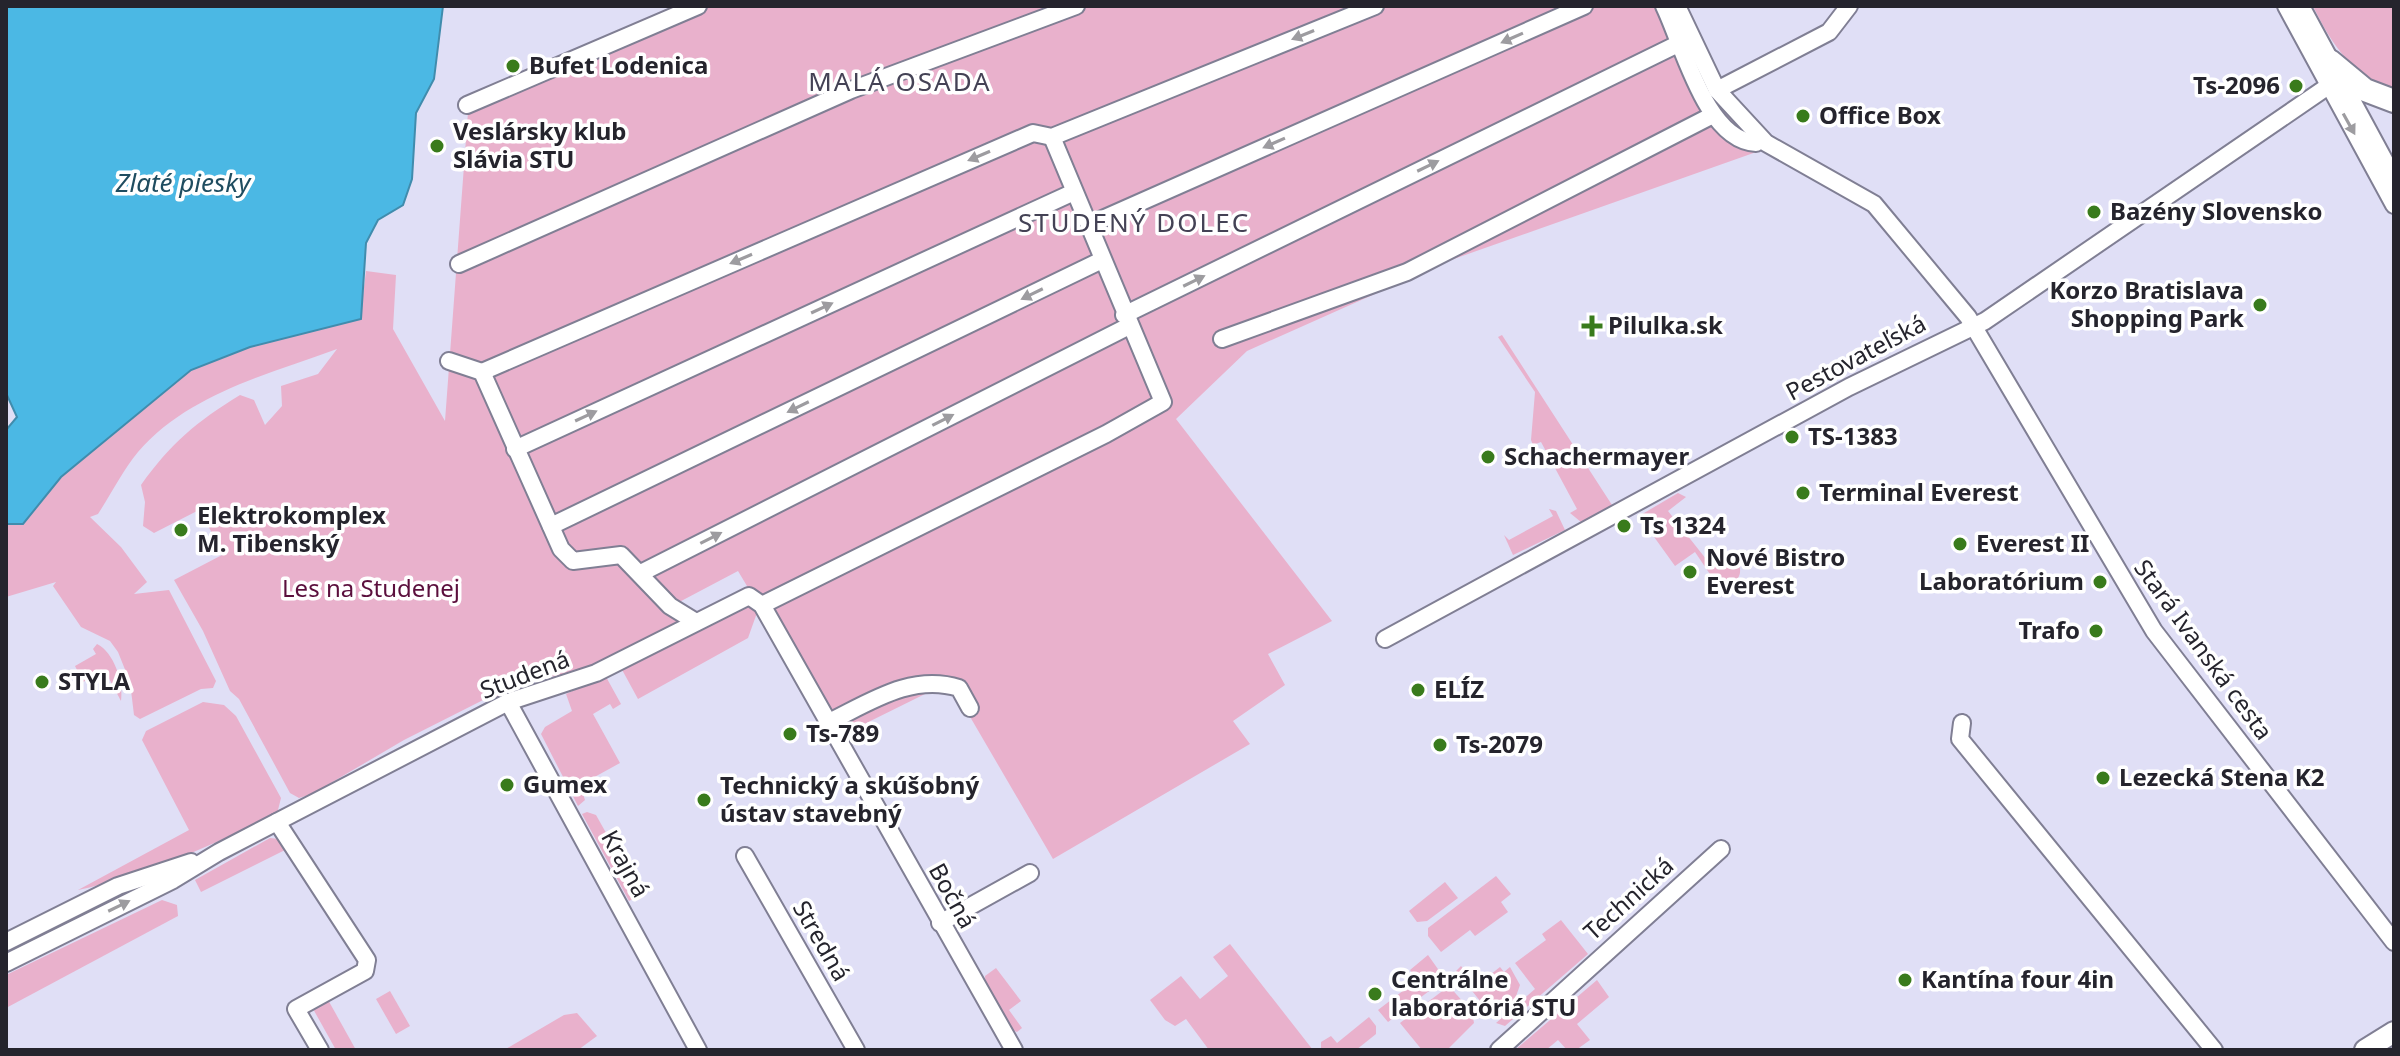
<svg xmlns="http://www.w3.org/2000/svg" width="2400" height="1056" font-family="'Noto Sans',sans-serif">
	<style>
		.green { fill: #e9b1cc }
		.water { fill: #4bb8e4; stroke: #408cad; stroke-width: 2 }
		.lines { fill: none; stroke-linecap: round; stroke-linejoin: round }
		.minor-casing { stroke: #807f94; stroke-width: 20 }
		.major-casing { stroke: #807f94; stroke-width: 24 }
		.highway-casing { stroke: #807f94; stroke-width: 26 }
		.minor { stroke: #fff; stroke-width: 16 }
		.major { stroke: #fff; stroke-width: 20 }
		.highway { stroke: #fff; stroke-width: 22 }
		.oneway { fill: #9d9ca0 }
		.poi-dot { fill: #397b1c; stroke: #fff; stroke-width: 3 }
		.labels { text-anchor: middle; stroke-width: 7; stroke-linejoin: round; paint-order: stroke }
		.poi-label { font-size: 24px; font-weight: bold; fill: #25242d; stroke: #fff; text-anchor: start }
		.street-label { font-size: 24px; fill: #25242d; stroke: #fff }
		.park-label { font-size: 24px; fill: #5b0f3d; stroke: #fff }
		.neighbourhood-label { font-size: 26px; letter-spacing: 2px; fill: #444255; stroke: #fff }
		.water-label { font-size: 26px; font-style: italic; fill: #1f4d60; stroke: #fff }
	</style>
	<rect width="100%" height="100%" fill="#e0dff6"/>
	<g class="green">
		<path d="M685,6H1672L1719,104L1762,150L1451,260L1247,351L1176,419L1332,621L1268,654L1285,685L1233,721L1250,744L1053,859L955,691L927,693L830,741L758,610L748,638L638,699L620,666L750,591L738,571L666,609L684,624L559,682L546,670L499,701L495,694L404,740L312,794L299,798L290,793L239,699L230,691L203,631L174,580L224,554L199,510L154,533L143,526L145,502L141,485C171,443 196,422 240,395L254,400L265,425L282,406L281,386L318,374L337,349C269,374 188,394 138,452C123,470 111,494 98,514L90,517L121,547L147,582L134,594L169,590L216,681L213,688L201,689L140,719L134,715L130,682L118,652L110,641L81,627L53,586L56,582L6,597V524H23L61,477L191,369L250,347L360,319L366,271L396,275L393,329L445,421L468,112Z"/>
		<path d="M2313,6H2394V93C2354,77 2331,44 2313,6Z"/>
		<path d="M1502,335L1612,505L1581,522L1570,513L1577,509L1541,442L1533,445L1531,440L1535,392L1498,337Z"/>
		<path d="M1678,493L1686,497L1668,511L1710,564L1729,551C1748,571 1741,579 1721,595L1713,590L1718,586L1695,552L1675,566L1639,516Z"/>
		<path d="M1549,509L1556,511L1565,530L1513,555L1504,535L1509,540L1553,516Z"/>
		<path d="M97,644C114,652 124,683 121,701L105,671L83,682L75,666L96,654L93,649Z"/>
		<path d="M605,675L621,704L613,709L610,704L593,714L620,763L580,785L585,800L578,806L541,734L545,727L572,711L566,694Z"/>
		<path d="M203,702L224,705L236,716L281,798L277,814C213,844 147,876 78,890L189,830L142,740L146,731Z"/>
		<path d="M587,812L596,815L641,895L629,901L582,814Z"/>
		<path d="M270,838L279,839L287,849L201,892L195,880Z"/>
		<path d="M1496,876L1511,894L1501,902L1508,912L1475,936L1470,930L1441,952L1428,936V928Z"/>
		<path d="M1445,882L1458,898L1427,921L1417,922L1409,911Z"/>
		<path d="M162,900L177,905L178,916L6,1008V975Z"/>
		<path d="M1561,920L1588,954L1505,1026L1496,1023L1535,989L1515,963L1546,940L1542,934Z"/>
		<path d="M1230,944L1313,1050H1209L1186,1019L1175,1026L1165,1020L1150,1000L1181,976L1200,999L1228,976L1213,957Z"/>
		<path d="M1428,955L1445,979L1388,1022L1378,1010L1417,980L1410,970Z"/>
		<path d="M1461,966L1477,985L1500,967L1504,972L1510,967L1520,985L1515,999L1499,1010L1485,1007L1456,971Z"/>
		<path d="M996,968L1021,1001L1009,1010L1022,1028L1017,1032C995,1025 986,996 985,976Z"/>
		<path d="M1597,980L1609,997L1577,1024L1590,1040L1576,1050H1567L1558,1040L1546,1050H1515Z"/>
		<path d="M1449,986L1472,1012L1474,1023L1447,1050H1422L1400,1023Z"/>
		<path d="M390,991L410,1026L396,1034L376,999Z"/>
		<path d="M327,998L356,1050H336L312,1007Z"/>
		<path d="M577,1013L597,1036L578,1050H504L564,1015Z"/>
		<path d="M1369,1017L1376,1026V1034L1356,1050H1321V1042L1331,1036L1337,1043Z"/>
	</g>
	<path class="water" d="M6,6H443L434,79L416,113L412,179L403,205L378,220L366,243L361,319L250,347L191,370L61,477L23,524H6V430L17,417L6,393Z"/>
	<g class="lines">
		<g class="minor-casing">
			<g id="minor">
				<path d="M1664,6C1683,45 1706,141 1756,143"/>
				<path d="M1677,6L1717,90L1766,143L1874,204L1968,317L2154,631L2394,942"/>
				<path d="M2286,6L2394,205"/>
				<path d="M2301,6L2394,178"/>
				<path d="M1717,90L1829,32L1849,6"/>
				<path d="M467,105L698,6"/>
				<path d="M1089,225L1584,6"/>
				<path d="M459,264L851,90L1076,6"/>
				<path d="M1124,315L1682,42"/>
				<path d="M1222,339L1407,272L1711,116"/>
				<path d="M449,361L482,372L561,549L573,561L621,555L670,606L696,622"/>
				<path d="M482,372L1033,133L1052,137L1375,6"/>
				<path d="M515,449L1074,192"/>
				<path d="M551,526L1102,260"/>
				<path d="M641,573L1129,326"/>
				<path d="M762,605L1106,434L1163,402L1052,137"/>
				<path d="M1385,639L1849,387L1985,321L2340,78"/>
				<path d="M508,702L698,1050"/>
				<path d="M829,722C870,702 912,673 959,688L970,708"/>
				<path d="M1962,723L1960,739L2214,1050"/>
				<path d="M277,822L367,960L365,971L296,1009L320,1050"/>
				<path d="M745,856L856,1050"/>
				<path d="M940,923L1030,873"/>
				<path d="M6,942L118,886L191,862"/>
				<path d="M6,963L173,880L219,852L508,702L596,673L749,596L762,605L1014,1050"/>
				<path d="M1499,1050L1721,849"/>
			</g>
		</g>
		<g class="major-casing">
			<path id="major" d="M2365,1050L2394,1032"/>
		</g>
		<g class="highway-casing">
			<path id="highway" d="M2330,61L2365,90L2394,101"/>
		</g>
		<use href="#minor" class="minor"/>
		<use href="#major" class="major"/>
		<use href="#highway" class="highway"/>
	</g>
	<defs><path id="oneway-solid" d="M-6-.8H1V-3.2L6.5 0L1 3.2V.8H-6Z" transform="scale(2)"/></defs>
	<g class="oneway">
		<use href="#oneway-solid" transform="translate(1303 35) rotate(158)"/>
		<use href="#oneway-solid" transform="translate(1512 38) rotate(156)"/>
		<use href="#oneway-solid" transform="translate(2349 124) rotate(61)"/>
		<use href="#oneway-solid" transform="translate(1274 143) rotate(156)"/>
		<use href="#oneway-solid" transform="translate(979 156) rotate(157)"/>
		<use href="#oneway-solid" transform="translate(1428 166) rotate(-26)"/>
		<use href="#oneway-solid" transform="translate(741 259) rotate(157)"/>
		<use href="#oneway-solid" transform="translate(1194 281) rotate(-26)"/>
		<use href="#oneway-solid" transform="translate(1032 294) rotate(154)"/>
		<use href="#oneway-solid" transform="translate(822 308) rotate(-25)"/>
		<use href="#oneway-solid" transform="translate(798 407) rotate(154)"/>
		<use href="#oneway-solid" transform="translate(586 416) rotate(-25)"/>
		<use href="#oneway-solid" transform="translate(943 420) rotate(-27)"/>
		<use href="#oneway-solid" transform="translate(711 538) rotate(-27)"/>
		<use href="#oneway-solid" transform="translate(119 906) rotate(-26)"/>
	</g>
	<g class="poi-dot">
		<circle cx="513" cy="66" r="8"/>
		<circle cx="2296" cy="86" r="8"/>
		<circle cx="1803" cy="116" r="8"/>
		<circle cx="437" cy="146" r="8"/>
		<circle cx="2094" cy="212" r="8"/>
		<circle cx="2260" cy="305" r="8"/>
		<path d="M1588 314h8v8h8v8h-8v8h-8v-8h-8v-8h8z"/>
		<circle cx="1792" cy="437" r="8"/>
		<circle cx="1488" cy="457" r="8"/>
		<circle cx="1803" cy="493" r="8"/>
		<circle cx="1624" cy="526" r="8"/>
		<circle cx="181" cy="530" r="8"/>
		<circle cx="1960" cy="544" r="8"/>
		<circle cx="1690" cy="572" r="8"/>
		<circle cx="2100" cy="582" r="8"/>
		<circle cx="2096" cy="631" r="8"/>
		<circle cx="42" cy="682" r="8"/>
		<circle cx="1418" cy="690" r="8"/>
		<circle cx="790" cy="734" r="8"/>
		<circle cx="1440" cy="745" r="8"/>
		<circle cx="2103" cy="778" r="8"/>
		<circle cx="507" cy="785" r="8"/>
		<circle cx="704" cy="800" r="8"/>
		<circle cx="1905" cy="980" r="8"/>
		<circle cx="1375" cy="994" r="8"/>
	</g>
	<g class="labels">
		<g class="poi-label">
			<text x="529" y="74">Bufet Lodenica</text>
			<text x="2280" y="94" text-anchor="end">Ts-2096</text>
			<text x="1819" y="124">Office Box</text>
			<text x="453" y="140">Veslársky klub<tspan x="453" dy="28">Slávia STU</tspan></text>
			<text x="2110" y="220">Bazény Slovensko</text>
			<text x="2244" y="299" text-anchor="end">Korzo Bratislava<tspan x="2244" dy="28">Shopping Park</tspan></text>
			<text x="1608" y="334">Pilulka.sk</text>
			<text x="1808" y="445">TS-1383</text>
			<text x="1504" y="465">Schachermayer</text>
			<text x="1819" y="501">Terminal Everest</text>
			<text x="197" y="524">Elektrokomplex<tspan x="197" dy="28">M. Tibenský</tspan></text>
			<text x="1640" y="534">Ts 1324</text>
			<text x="1976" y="552">Everest II</text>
			<text x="1706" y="566">Nové Bistro<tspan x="1706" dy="28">Everest</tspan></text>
			<text x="2084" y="590" text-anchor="end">Laboratórium</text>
			<text x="2080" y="639" text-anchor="end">Trafo</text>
			<text x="58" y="690">STYLA</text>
			<text x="1434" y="698">ELÍZ</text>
			<text x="806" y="742">Ts-789</text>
			<text x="1456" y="753">Ts-2079</text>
			<text x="2119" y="786">Lezecká Stena K2</text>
			<text x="523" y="793">Gumex</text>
			<text x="720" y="794">Technický a skúšobný<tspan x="720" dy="28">ústav stavebný</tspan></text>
			<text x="1391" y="988">Centrálne<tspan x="1391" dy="28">laboratóriá STU</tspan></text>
			<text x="1921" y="988">Kantína four 4in</text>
		</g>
		<g class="street-label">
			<text transform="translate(1856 358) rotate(-28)" y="8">Pestovateľská</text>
			<text transform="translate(2203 650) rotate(54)" y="8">Stará Ivanská cesta</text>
			<text transform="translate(525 675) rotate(-21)" y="8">Studená</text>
			<text transform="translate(625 864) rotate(61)" y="8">Krajná</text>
			<text transform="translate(952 896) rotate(61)" y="8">Bočná</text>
			<text transform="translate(1629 899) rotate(-42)" y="8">Technická</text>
			<text transform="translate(821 941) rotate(60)" y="8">Stredná</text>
		</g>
		<g class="park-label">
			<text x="371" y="597">Les na Studenej</text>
		</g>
		<g class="neighbourhood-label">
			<text x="900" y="91">MALÁ OSADA</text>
			<text x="1134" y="232">STUDENÝ DOLEC</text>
		</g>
		<g class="water-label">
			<text x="183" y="192">Zlaté piesky</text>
		</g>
	</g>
	<rect width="2400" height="1056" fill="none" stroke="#25242d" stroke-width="16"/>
</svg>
